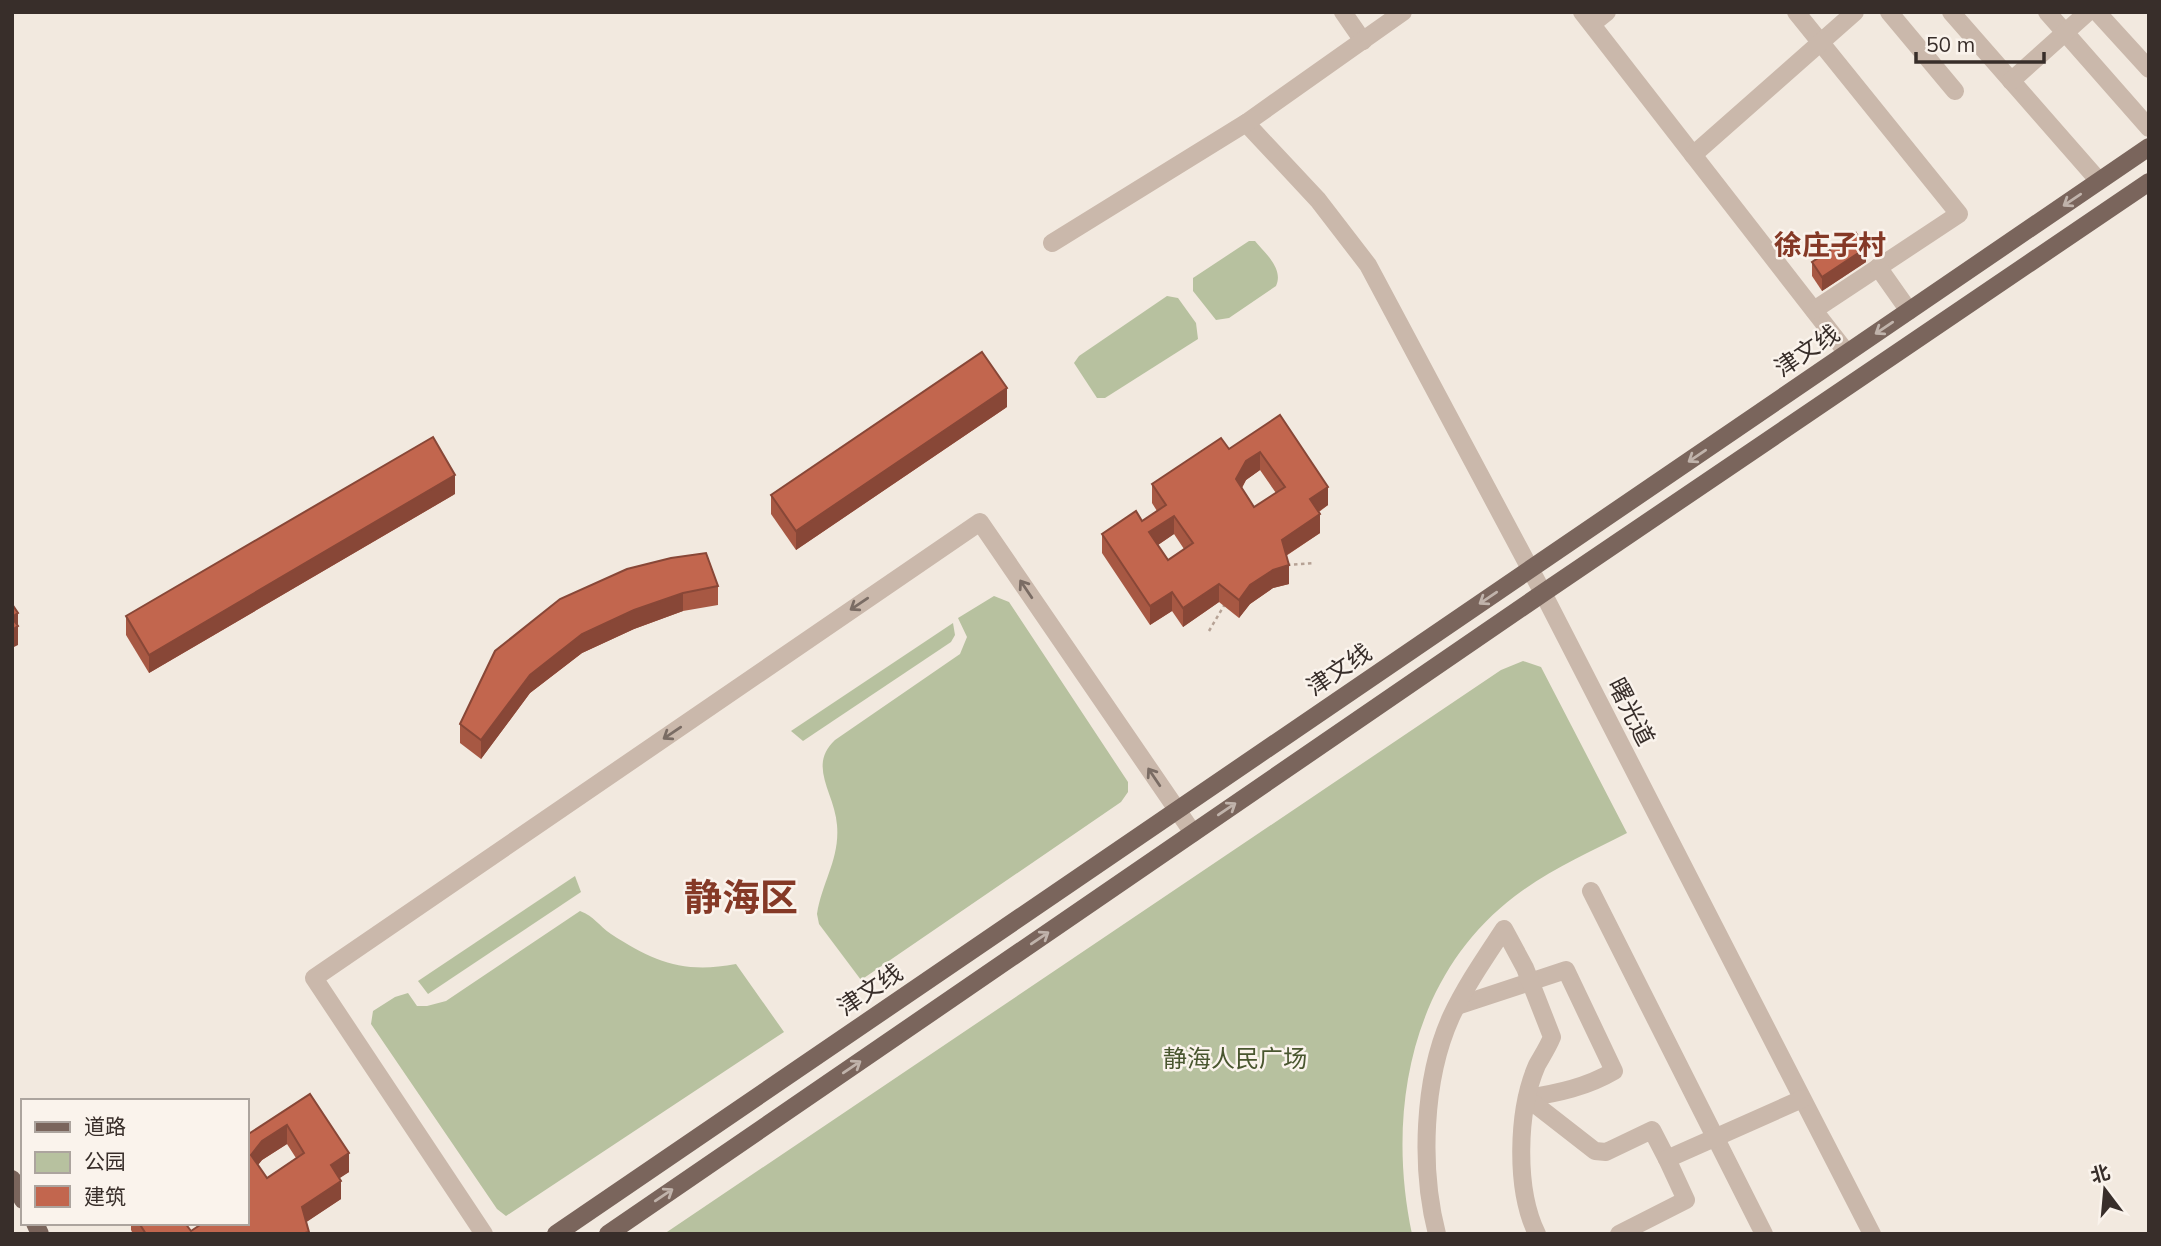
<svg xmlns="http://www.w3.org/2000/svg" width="2161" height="1246" font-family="Mulish,'Noto Sans SC',sans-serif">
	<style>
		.green { fill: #b7c19f }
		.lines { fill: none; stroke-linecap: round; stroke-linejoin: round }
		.path { stroke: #b6a295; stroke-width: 2.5; stroke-dasharray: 3.5 3.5; stroke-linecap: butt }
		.minor { stroke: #cab8ab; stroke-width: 18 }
		.major { stroke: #7a655c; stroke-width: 18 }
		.wall { fill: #a75843; fill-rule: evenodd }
		.shaded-wall { fill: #884737 }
		.building { fill: #c2664e; stroke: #884737; stroke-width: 2; fill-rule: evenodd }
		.oneway { stroke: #c0b3ab }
		.oneway2 { stroke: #7a6c64 }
		.labels { text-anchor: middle; stroke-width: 5; stroke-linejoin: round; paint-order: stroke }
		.street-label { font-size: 24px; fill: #382e2a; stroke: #faf3ec }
		.park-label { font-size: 24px; fill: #49562f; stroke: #faf3ec }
		.quarter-label { font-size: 28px; font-weight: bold; fill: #853926; stroke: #faf3ec }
		.town-label { font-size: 38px; font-weight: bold; fill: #853926; stroke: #faf3ec }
	</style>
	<rect width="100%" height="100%" fill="#f2e9df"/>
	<g class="green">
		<path d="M1249,241H1255C1265,253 1284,269 1276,286L1229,318L1216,320L1193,291V278Z"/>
		<path d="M1167,296L1178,298L1196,323L1198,339L1105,398H1097L1074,363L1079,356Z"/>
		<path d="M994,596L1009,602L1128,782V792L1121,802L861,980L819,924L817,914C822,882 840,859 837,825C835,793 807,766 835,740L960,654L967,637L958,618Z"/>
		<path d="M953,623L955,635L951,642L803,741L791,731Z"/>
		<path d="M1523,661L1541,667L1627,833C1590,852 1549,870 1515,896C1411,975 1386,1111 1412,1234H664L1501,670Z"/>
		<path d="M575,876L581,892L428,994L418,981Z"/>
		<path d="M580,911C595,917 598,925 611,934C654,962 684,974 736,964L784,1032L506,1216L497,1209L371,1024L373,1011L395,997L408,993L417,1006H427L446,1001Z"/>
	</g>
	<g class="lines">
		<g class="path">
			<path d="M1287,565L1314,563"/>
			<path d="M1209,631L1225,604"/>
		</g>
		<g class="minor">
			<path d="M1343,12L1363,41"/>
			<path d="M1582,12L1847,353"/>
			<path d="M1796,12L1959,214L1814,310"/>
			<path d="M1889,12L1955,91"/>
			<path d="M1951,12L2099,181"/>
			<path d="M2047,12L2149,128"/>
			<path d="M2097,12L2149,69"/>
			<path d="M1592,24L1607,12"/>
			<path d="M2011,81L2088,12"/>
			<path d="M1246,123L1318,200L1368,265L1543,593L1872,1234"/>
			<path d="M1693,155L1855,12"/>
			<path d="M1052,243L1246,123L1403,12"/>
			<path d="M1878,267L1909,311"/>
			<path d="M1591,891L1764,1234"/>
			<path d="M1457,1006L1566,970L1614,1071C1587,1087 1558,1093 1527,1098"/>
			<path d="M1527,1098L1595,1151L1606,1152L1652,1130L1667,1159"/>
			<path d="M484,1234L314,978L980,522L1193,833"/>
			<path d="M1437,1234C1420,1168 1423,1079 1451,1017C1466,985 1485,958 1504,929L1525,968L1552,1037C1548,1047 1542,1056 1537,1065C1517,1111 1515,1189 1537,1234"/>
			<path d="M1619,1234L1686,1200L1667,1159L1802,1099"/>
		</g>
		<g class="major">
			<path d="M12,1179L23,1200"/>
			<path d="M35,1223L40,1234"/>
			<path d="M556,1234L2149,147"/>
			<path d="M608,1234L1543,593L2149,182"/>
		</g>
	</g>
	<g class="wall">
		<path d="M1812,262H1866L1822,291L1812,276Z"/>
		<path d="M1007,407L796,550L771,514V495Z"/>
		<path d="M1280,415L1328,505L1319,512L1320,533L1286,556L1289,584L1273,588L1250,604L1239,618L1219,602L1183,627L1172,611L1150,625L1102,553V534L1142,521L1157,511L1152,503V484L1229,449ZM1260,470L1276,493L1254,507L1242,488L1246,480ZM1174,534L1184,549L1168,560L1158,545Z"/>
		<path d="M455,494L149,673L126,635V616Z"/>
		<path d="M718,586V605L683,611L634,629L582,653L530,693L481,759L460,743V724L560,599Z"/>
		<path d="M310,1094L349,1172L339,1178L341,1199L306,1222L309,1234H133L131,1230V1223H185L191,1231L247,1223V1135ZM287,1144L296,1158L267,1178L258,1165L262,1160Z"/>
	</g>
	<g class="shaded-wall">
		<path d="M1866,248V262L1822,291V277Z"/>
		<path d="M1007,388V407L796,550V531Z"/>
		<path d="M1260,452V470L1246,480L1236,498V479L1246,461Z"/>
		<path d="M455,475V494L149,673V655Z"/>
		<path d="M1328,487V505L1310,517V499Z"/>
		<path d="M1320,514V533L1282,558V540Z"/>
		<path d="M1174,516V534L1149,551V532Z"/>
		<path d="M1289,565V584L1273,588L1250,604L1239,618V600L1250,585L1273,570Z"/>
		<path d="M1219,584V602L1183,627V608Z"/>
		<path d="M1172,592V611L1150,625V606Z"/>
		<path d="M683,593V611L634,629L582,653L530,693L481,759V740L530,675L582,634L634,610Z"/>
		<path d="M18,613V645L12,648V617Z"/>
		<path d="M287,1125V1144L262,1160L251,1173V1155L262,1141Z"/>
		<path d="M349,1153V1172L331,1184V1165Z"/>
		<path d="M341,1181V1199L302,1225V1207Z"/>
	</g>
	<g class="building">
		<path d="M1856,233L1866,248L1822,277L1812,262Z"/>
		<path d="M982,352L1007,388L796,531L771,495Z"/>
		<path d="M1280,415L1328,487L1310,499L1320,514L1282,540L1289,565L1273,570L1250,585L1239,600L1219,584L1183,608L1172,592L1150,606L1102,534L1136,511L1142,521L1166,505L1152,484L1221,438L1229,449ZM1260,452L1285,487L1254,507L1236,479L1246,461ZM1174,516L1193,543L1168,560L1149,532Z"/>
		<path d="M433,437L455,475L149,655L126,616Z"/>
		<path d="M706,553L718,586L683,593L634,610L582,634L530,675L481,740L460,724L495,651L560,599L627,569L671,558Z"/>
		<path d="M12,604L18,613L12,617Z"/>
		<path d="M12,618L18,626L12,630Z"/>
		<path d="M310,1094L349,1153L331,1165L341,1181L302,1207L309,1232L301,1234H146L139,1223H185L191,1231L203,1223H247V1135ZM287,1125L304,1153L267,1178L251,1155L262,1141Z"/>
	</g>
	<defs><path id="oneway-shaft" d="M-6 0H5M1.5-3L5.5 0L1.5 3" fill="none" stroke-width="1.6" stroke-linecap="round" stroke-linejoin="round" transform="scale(1.75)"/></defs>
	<g class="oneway">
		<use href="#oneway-shaft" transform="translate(2072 200) rotate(146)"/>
		<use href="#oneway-shaft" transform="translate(1884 328) rotate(146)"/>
		<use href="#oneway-shaft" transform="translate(1697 456) rotate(146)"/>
		<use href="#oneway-shaft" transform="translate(1488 598) rotate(146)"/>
		<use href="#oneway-shaft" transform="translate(1227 809) rotate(-34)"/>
		<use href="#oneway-shaft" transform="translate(1040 938) rotate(-34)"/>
		<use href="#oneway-shaft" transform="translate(852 1067) rotate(-34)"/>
		<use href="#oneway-shaft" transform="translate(664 1195) rotate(-34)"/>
	</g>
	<g class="oneway2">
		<use href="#oneway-shaft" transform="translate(1026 589) rotate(-124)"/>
		<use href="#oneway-shaft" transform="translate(859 604) rotate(146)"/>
		<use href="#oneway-shaft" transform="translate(672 733) rotate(146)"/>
		<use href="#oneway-shaft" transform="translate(1154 777) rotate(-124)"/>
	</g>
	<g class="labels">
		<g class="street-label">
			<text transform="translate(1807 351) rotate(-34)" y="8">津文线</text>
			<text transform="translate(1339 670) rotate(-34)" y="8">津文线</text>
			<text transform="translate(1631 712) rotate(63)" y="8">曙光道</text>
			<text transform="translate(870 990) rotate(-34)" y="8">津文线</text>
		</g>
		<g class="park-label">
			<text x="1235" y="1067">静海人民广场</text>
		</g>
		<g class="quarter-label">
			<text x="1830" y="255">徐庄子村</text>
		</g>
		<g class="town-label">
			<text x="741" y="911">静海区</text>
		</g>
	</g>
	<rect width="2161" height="1246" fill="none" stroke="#382e2a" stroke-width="28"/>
	<rect x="21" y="1099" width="228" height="126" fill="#faf3ec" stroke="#aca49e" stroke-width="2"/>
	<rect x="35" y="1122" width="35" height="10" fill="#7a655c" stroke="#aca49e" stroke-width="2"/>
	<text x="84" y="1134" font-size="21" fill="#382e2a">道路</text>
	<rect x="35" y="1152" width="35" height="21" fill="#b7c19f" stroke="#aca49e" stroke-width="2"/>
	<text x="84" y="1169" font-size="21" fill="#382e2a">公园</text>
	<rect x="35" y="1186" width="35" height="21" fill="#c2664e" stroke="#aca49e" stroke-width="2"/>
	<text x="84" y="1204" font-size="21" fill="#382e2a">建筑</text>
	<g transform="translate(2105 1190) rotate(344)" stroke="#faf3ec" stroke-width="5" paint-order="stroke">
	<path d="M0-5L12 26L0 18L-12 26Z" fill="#382e2a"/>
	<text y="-10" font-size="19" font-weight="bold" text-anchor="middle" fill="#382e2a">北</text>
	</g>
	<path d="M1916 52v10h128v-10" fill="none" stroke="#382e2a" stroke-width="3.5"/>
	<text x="1926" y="52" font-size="21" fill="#382e2a" stroke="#faf3ec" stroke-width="5" paint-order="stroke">50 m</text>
</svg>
